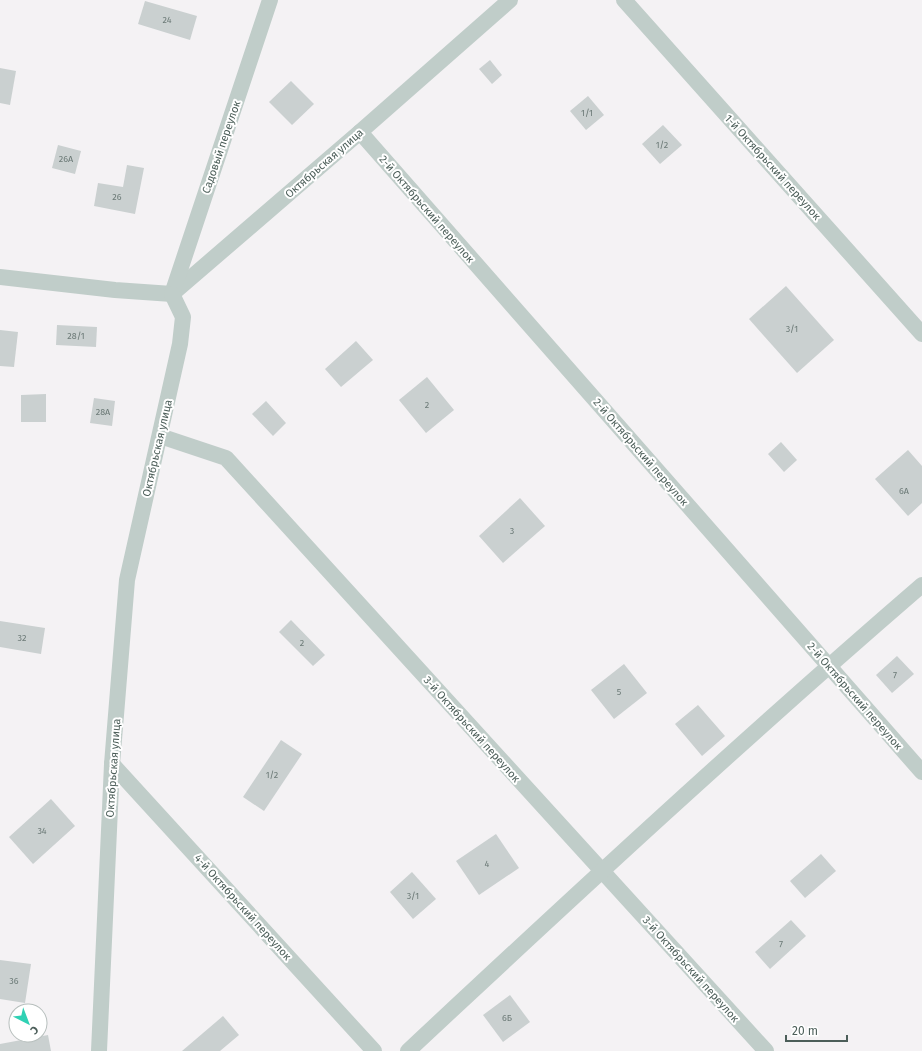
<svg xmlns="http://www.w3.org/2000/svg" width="922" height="1051" font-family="'Fira Sans',sans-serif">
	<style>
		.building { fill: #cad0d0 }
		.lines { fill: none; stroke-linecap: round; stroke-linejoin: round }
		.street { stroke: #c0cdc9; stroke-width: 16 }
		.labels { text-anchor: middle; stroke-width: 4; stroke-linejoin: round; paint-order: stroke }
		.number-label { font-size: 9px; fill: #6c7a77 }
		.street-label { font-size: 11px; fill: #4c5e59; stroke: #fff }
	</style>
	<rect width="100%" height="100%" fill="#f4f2f4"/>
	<g class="building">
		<path d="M145,1L197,16L190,40L138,24Z"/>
		<path d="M490,60L502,75L492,84L479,69Z"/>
		<path d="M0,68L16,71L10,105L0,103Z"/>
		<path d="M291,81L314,104L292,125L269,102Z"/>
		<path d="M588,96L604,115L586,130L570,111Z"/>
		<path d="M663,125L682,145L660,164L642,144Z"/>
		<path d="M58,145L81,151L75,174L52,168Z"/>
		<path d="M127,165L144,168L135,214L94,206L98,183L123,187Z"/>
		<path d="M786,286L834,340L797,373L749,319Z"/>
		<path d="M57,325L97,327L96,347L56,345Z"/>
		<path d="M0,330L18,332L14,367L0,366Z"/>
		<path d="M356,341L373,360L341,387L325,369Z"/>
		<path d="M427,377L454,410L426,433L399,400Z"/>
		<path d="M46,394V422H21V395Z"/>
		<path d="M94,398L115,401L112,426L90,423Z"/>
		<path d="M266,401L286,423L273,436L252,414Z"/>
		<path d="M781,442L797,460L784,472L768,454Z"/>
		<path d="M908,450L922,466V503L908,516L875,479Z"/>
		<path d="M520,498L545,526L503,563L479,536Z"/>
		<path d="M291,620L325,655L313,666L279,632Z"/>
		<path d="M0,621L45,628L41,654L0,647Z"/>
		<path d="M897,656L914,674L892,693L876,675Z"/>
		<path d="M624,664L647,693L614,719L591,690Z"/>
		<path d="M698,705L725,736L702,756L675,724Z"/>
		<path d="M281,740L302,754L264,811L243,797Z"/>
		<path d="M51,799L75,826L33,864L9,837Z"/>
		<path d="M496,834L519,868L479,895L456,861Z"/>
		<path d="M821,854L836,871L805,898L790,881Z"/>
		<path d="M412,872L436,899L413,919L390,892Z"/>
		<path d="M791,920L806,936L770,969L755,952Z"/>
		<path d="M0,960L31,964L25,1003L0,999Z"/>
		<path d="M510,995L530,1022L503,1042L483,1015Z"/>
		<path d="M223,1016L239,1035L220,1051H182Z"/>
		<path d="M48,1035L51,1051H0V1044Z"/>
	</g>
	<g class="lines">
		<g class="street">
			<path d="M624,0L922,334"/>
			<path d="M360,132L922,772"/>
			<path d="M0,277L115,290L172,294"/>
			<path d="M172,294L360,132L510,0"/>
			<path d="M172,294L270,0"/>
			<path d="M160,436L226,458L766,1051"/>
			<path d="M112,764L374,1051"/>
			<path d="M99,1051L112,764L127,580L180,344L183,317L172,294"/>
			<path d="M408,1051C577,893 747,736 922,585"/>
		</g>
	</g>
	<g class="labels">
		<g class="number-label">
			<text x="167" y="23">24</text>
			<text x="587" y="116">1/1</text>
			<text x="662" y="148">1/2</text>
			<text x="66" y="162">26А</text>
			<text x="117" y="200">26</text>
			<text x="792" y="332">3/1</text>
			<text x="76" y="339">28/1</text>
			<text x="427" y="408">2</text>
			<text x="103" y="415">28А</text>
			<text x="904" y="494">6А</text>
			<text x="512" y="534">3</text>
			<text x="22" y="641">32</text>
			<text x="302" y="646">2</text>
			<text x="895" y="678">7</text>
			<text x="619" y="695">5</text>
			<text x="272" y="778">1/2</text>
			<text x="42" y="834">34</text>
			<text x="487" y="867">4</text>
			<text x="413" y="899">3/1</text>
			<text x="781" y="947">7</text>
			<text x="14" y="984">36</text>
			<text x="507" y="1021">6Б</text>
		</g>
		<g class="street-label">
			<text transform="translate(221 147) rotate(-71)" y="4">Садовый переулок</text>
			<text transform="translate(324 163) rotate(-41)" y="4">Октябрьская улица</text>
			<text transform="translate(773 167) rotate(48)" y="4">1-й Октябрьский переулок</text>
			<text transform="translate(427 209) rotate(49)" y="4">2-й Октябрьский переулок</text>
			<text transform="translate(157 448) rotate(-77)" y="4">Октябрьская улица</text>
			<text transform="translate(641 452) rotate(49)" y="4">2-й Октябрьский переулок</text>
			<text transform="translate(855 696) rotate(49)" y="4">2-й Октябрьский переулок</text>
			<text transform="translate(472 729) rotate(48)" y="4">3-й Октябрьский переулок</text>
			<text transform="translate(113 768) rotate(-86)" y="4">Октябрьская улица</text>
			<text transform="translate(243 907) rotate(48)" y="4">4-й Октябрьский переулок</text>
			<text transform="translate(691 969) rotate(48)" y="4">3-й Октябрьский переулок</text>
		</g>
	</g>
	<g transform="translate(28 1023) rotate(138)"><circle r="19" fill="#ffffff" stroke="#b7bfbd"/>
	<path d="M0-3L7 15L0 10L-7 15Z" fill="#2fd1b4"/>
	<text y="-6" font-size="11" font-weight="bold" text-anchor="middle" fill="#4c5e59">С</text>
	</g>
	<path d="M786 1035v6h61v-6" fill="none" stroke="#4c5e59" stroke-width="2"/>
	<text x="792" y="1035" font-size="12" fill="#4c5e59" stroke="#ffffff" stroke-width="3" paint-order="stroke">20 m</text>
</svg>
